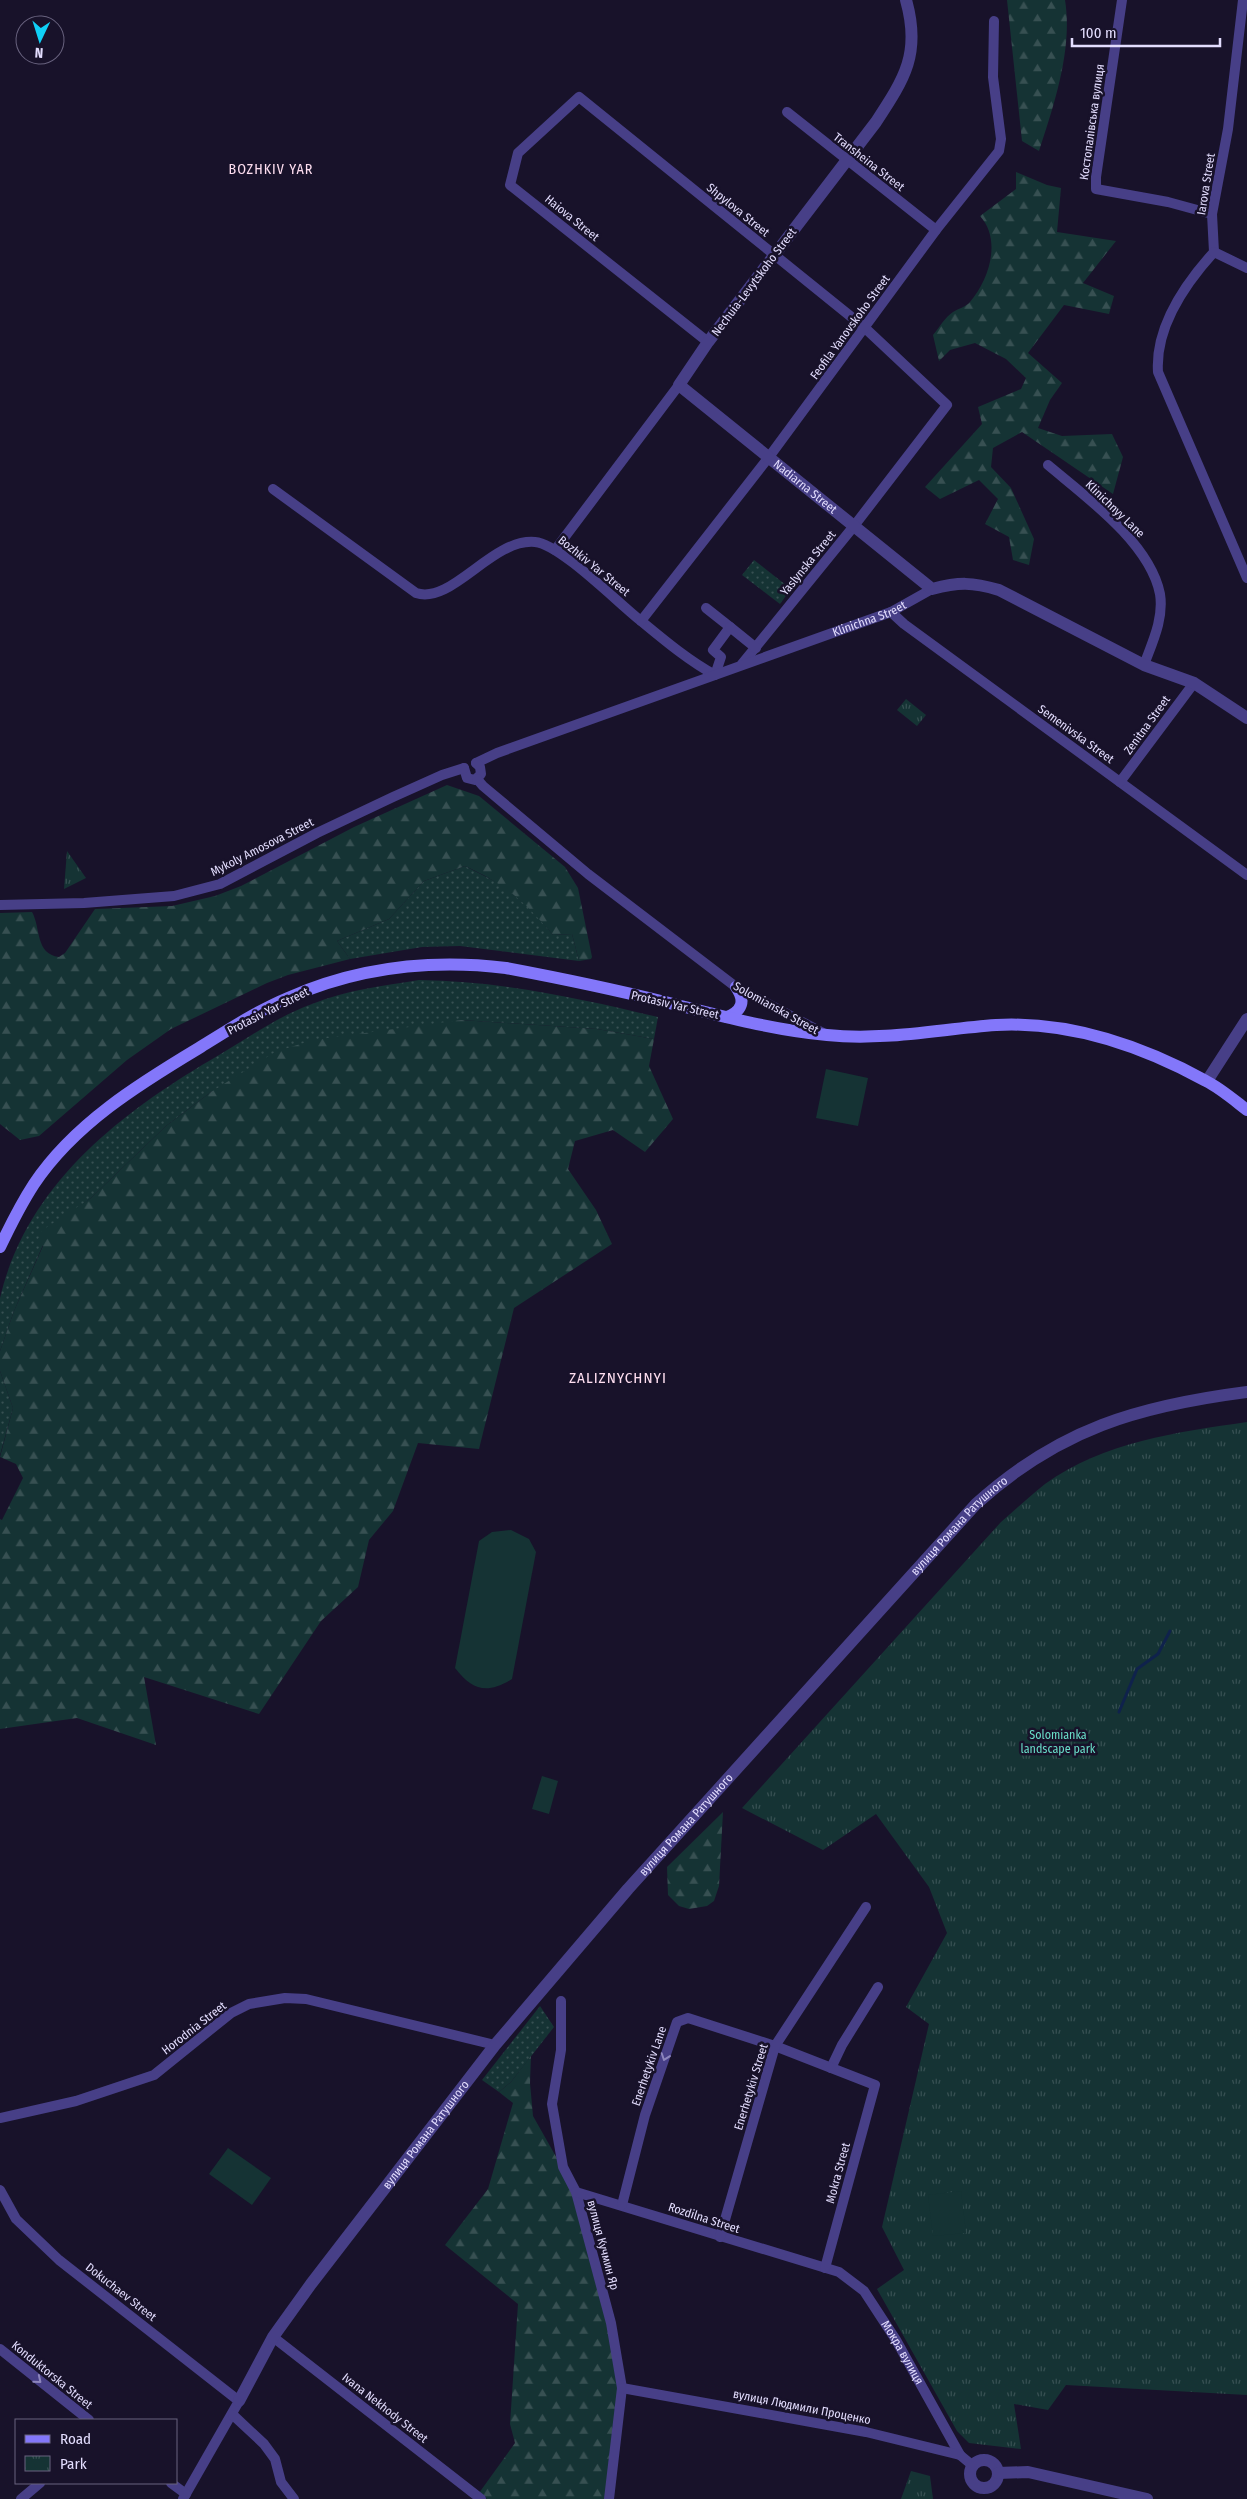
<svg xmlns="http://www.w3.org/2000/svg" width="1247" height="2499" font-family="'Fira Sans Condensed',sans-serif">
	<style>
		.grass { fill: url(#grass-dots) }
		.forest { fill: url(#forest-firs) }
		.park { fill: url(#park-tufts) }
		.garden { fill: #153334 }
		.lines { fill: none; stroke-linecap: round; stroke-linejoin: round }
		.stream { stroke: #0f224c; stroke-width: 3 }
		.minor { stroke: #473f87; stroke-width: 10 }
		.tertiary { stroke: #473f87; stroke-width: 12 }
		.secondary { stroke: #8377fa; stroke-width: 12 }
		.oneway { stroke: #8d86bd }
		.labels { text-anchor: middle; stroke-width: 5; stroke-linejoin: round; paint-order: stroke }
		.street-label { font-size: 12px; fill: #e3ddfe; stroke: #18122a }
		.park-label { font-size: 12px; fill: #69ddc8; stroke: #18122a }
		.neighbourhood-label { font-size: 14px; letter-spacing: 1px; fill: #fedef0; stroke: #18122a }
		.quarter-label { font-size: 15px; letter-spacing: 1px; fill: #fedef0; stroke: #18122a }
	</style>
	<defs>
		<pattern id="grass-dots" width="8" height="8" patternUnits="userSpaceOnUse" patternTransform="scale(1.25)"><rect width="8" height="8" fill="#153334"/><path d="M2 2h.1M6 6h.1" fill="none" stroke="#375052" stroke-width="1.8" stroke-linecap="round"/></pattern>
		<pattern id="forest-firs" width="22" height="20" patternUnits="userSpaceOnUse" patternTransform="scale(1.25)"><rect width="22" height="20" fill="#153334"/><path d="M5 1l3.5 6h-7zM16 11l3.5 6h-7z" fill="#375052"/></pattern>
		<pattern id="park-tufts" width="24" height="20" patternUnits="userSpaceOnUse" patternTransform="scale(1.25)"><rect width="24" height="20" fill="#153334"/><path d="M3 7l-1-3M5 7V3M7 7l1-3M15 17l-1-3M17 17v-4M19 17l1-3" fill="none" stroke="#375052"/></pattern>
	</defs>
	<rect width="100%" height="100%" fill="#18122a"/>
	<g class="grass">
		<path d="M754,560L791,589L780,604L742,575Z"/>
		<path d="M465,866L504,886L533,911L553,935L572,934L579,961L460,946L422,947L350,959L337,941L389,919L424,881Z"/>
		<path d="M419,980C501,981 579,998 658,1017L654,1039L597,1029L461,1020L211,1092L166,1126L91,1198L73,1211L43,1245L14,1311L0,1351C0,1334 0,1314 0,1298C27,1183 123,1111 219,1055C249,1037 279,1016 312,1004C346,990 383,986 419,980Z"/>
		<path d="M0,1371L13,1408L0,1455Z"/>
		<path d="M540,2006L554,2027L511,2082L499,2092L482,2080Z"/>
	</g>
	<g class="forest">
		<path d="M1007,0H1065C1073,49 1054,105 1039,151L1022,141Z"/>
		<path d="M1016,172L1047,185L1061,188L1057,232L1116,241L1083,283L1114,296L1109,314L1064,305L1028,353L1062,383L1050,400L1038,428L1062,436L1112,434L1123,457L1113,494L1022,432L993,448L991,467L1011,488L1034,539L1029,565L1013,560L1009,537L985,524L998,499L979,480L940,499L925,487L982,424L978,407L1021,389L1026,378L1006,359L975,343L950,350L939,361L933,335C939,328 945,317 953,312C959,308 966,307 970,302C989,280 1002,240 980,216L1016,189Z"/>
		<path d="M447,785L479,796L565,867L578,888L592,957L591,959L579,961L572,934L553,935C523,900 506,885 465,866L424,881L389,919L337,941L350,959L288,975L267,983L171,1029L127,1060L39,1136L20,1140L0,1124V913L32,912C41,928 35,954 59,957L65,953L95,909L172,906L215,896L241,886L354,827Z"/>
		<path d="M461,1020L597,1029L654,1039L649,1066L673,1119L645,1152L613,1130L575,1141L568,1169L596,1210L612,1244L514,1308L479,1449L418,1443L393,1511L369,1540L358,1587L321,1621L259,1714L144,1677L156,1745L77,1718L0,1729V1519L2,1520L23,1478L16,1464L0,1457L13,1408L0,1371V1351L14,1311L43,1246L37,1242L41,1232L47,1227L91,1198L166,1126L211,1092L275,1052L313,1040Z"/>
		<path d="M723,1812L719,1886L714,1901L707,1906L689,1909L679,1906L668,1895L667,1867Z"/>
		<path d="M531,2056L530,2083L533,2116L576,2192L622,2388L609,2499H487L479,2493L515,2443L510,2424L518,2304L445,2245L488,2189L513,2103L499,2092L511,2082Z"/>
	</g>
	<g class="park">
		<path d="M906,699L926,715L917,726L897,710Z"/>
		<path d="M67,851L86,878L64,889Z"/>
		<path d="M1247,1422V2395L1066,2385L1048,2410L1014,2404L1021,2449L969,2443L957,2431L877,2289L904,2270L882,2227L929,2024L906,2007L947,1933L929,1887L876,1814L823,1850L742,1808L1001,1522C1016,1509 1030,1496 1045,1484C1103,1442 1178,1432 1247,1422Z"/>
		<path d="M911,2471L930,2476L933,2499H901Z"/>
	</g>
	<g class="garden">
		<path d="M826,1069L868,1078L858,1126L816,1118Z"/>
		<path d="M511,1530L529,1539L536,1552L512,1679C487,1694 473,1691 455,1668L479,1541L492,1532Z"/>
		<path d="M542,1776L558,1781L549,1814L532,1809Z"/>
		<path d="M228,2148L271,2178L252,2205L209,2174Z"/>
		<path d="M961,2191L966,2233L933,2236L928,2195Z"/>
	</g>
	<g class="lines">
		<path class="stream" d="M1119,1712L1137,1669L1158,1654L1170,1631"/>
		<g class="minor">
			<path d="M1122,0L1096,177V189L1168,202L1212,214"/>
			<path d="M1243,0L1228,129L1212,214L1214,252C1185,284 1155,327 1158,372L1247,578"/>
			<path d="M787,112L936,230"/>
			<path d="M1214,252L1247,268"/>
			<path d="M708,342L510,185L518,153L579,97L865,328L947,405L854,526L742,664"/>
			<path d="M1048,465C1086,497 1150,543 1160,594C1164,619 1152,643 1144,665"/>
			<path d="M273,489L416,593C452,605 492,538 535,542C560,544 618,603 641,621C664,640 689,661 715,675L721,657L713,650L730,627L706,608"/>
			<path d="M555,550L679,385"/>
			<path d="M891,612L904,624L1247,875"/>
			<path d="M641,621L769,457L936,230L999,151L1001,139L993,77L994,21"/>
			<path d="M730,627L756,648"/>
			<path id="s1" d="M476,763L497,753L891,612L932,589"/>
			<path d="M464,768L467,778L475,780L481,774L480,767L476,763"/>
			<path d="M477,779L483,786L588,874L736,987L823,1033"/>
			<path d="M1120,782L1194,683"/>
			<path d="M0,905L84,903L174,896L220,884L317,833L393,797L442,775L464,768"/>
			<path d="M561,2001V2050L552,2104L563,2167L576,2192L611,2323L622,2388L609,2499"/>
			<path d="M831,2068L842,2045L878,1987"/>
			<path d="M0,2118L76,2101L154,2075L231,2013L249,2004L285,1998L306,1999L495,2045"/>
			<path d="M0,2190L16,2219L59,2260L239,2401L183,2499"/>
			<path id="s2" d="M576,2192L839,2272L864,2291L896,2340L960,2455"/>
			<path d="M622,2205L645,2115L677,2022L688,2018L775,2046L875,2085L825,2268"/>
			<path d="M720,2237L775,2046L866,1907"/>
			<path d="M273,2337L481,2499"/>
			<path d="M0,2349L89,2420"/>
			<path d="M622,2388L866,2432L960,2455L972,2465"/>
			<path d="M233,2415L264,2444L275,2459L281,2482L294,2499"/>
			<path d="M171,2483L186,2494"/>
			<path d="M21,2499L40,2483"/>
		</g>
		<g class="tertiary">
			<path id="s3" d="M906,0C921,53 905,78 876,122L708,342L679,385L932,589C959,582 972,582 999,590L1144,665L1194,683L1247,718"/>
			<path d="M1207,1081L1247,1019"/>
			<path id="s4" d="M239,2401L273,2337L311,2284L495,2045L628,1889L976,1504C1059,1429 1138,1406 1247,1392"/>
			<circle cx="984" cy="2474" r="14"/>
			<path d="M998,2473L1028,2472L1147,2499"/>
		</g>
		<g class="secondary">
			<path d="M727,1017C742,1011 746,1001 736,987"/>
			<path d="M0,1247C10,1226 21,1204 34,1184C74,1124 139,1084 199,1048C228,1030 257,1011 288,998C358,967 431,959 506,968C559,978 612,989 665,1002C718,1015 772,1030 827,1035C884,1041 940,1029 996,1025C1070,1021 1142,1046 1206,1081C1220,1088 1234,1100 1247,1110"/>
		</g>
	</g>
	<defs><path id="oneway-chevron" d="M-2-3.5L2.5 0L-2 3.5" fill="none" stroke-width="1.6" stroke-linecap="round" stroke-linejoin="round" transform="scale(1.25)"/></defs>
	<g class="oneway">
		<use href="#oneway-chevron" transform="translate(665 2057) rotate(109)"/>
		<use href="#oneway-chevron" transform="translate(38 2380) rotate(39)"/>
	</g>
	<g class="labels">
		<g class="street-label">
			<text transform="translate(1092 122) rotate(-82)" y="4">Костопалівська вулиця</text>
			<text transform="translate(869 162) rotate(38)" y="4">Transheina Street</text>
			<text transform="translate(1206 184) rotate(-81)" y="4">Iarova Street</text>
			<text transform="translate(738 210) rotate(39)" y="4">Shpylova Street</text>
			<text transform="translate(572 218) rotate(39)" y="4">Haiova Street</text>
			<text transform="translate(754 282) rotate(-53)" y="4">Nechuia-Levytskoho Street</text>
			<text transform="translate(850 327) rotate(-54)" y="4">Feofila Yanovskoho Street</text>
			<text dy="4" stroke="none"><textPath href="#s3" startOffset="622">Nadiarna Street</textPath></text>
			<text transform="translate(1115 509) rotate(44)" y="4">Klinichnyy Lane</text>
			<text transform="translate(808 563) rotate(-51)" y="4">Yaslynska Street</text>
			<text transform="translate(594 566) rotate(39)" y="4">Bozhkiv Yar Street</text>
			<text dy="4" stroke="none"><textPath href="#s1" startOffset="419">Klinichna Street</textPath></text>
			<text transform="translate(1147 725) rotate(-54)" y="4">Zenitna Street</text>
			<text transform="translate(1076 734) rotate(36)" y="4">Semenivska Street</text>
			<text transform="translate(262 847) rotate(-27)" y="4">Mykoly Amosova Street</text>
			<text transform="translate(675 1005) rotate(13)" y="4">Protasiv Yar Street</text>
			<text transform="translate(776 1008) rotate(29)" y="4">Solomianska Street</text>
			<text transform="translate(268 1011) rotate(-27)" y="4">Protasiv Yar Street</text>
			<text dy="4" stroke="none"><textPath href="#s4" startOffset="1136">вулиця Романа Ратушного</textPath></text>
			<text dy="4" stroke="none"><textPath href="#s4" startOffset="731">вулиця Романа Ратушного</textPath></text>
			<text transform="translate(194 2028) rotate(-38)" y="4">Horodnia Street</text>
			<text transform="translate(649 2066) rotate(-71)" y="4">Enerhetykiv Lane</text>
			<text transform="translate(751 2087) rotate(-73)" y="4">Enerhetykiv Street</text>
			<text dy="4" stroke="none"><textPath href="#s4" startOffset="326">вулиця Романа Ратушного</textPath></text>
			<text transform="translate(838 2173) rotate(-75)" y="4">Mokra Street</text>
			<text transform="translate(704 2218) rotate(18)" y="4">Rozdilna Street</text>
			<text transform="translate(603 2245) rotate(75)" y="4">вулиця Кучмин Яр</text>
			<text transform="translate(121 2292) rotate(38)" y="4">Dokuchaev Street</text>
			<text dy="4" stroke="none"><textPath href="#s2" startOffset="379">Мокра вулиця</textPath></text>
			<text transform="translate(52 2375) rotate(39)" y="4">Konduktorska Street</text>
			<text transform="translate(802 2407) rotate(11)" y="4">вулиця Людмили Проценко</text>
			<text transform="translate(385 2408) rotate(38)" y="4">Ivana Nekhody Street</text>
		</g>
		<g class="park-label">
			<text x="1058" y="1739">Solomianka<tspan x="1058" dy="14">landscape park</tspan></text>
		</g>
		<g class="neighbourhood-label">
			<text x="271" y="174">BOZHKIV YAR</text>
		</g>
		<g class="quarter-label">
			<text x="618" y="1383">ZALIZNYCHNYI</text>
		</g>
	</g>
	<rect x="15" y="2419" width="162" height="65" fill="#18122a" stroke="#69637f"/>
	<rect x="25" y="2435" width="25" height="8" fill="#8377fa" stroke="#69637f"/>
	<text x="60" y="2444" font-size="15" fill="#e3ddfe">Road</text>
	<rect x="25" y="2456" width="25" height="15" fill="url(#park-tufts)" stroke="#69637f"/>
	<text x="60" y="2469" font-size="15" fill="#e3ddfe">Park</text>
	<g transform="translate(40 40) rotate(184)"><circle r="24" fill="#18122a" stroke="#69637f"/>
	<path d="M0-4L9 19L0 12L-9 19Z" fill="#10d0f7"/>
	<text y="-8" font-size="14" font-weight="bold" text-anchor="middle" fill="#e3ddfe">N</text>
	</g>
	<path d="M1072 38v8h148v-8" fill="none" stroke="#e3ddfe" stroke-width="2.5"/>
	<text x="1080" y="38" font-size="15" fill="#e3ddfe" stroke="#18122a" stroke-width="4" paint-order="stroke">100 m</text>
</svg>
